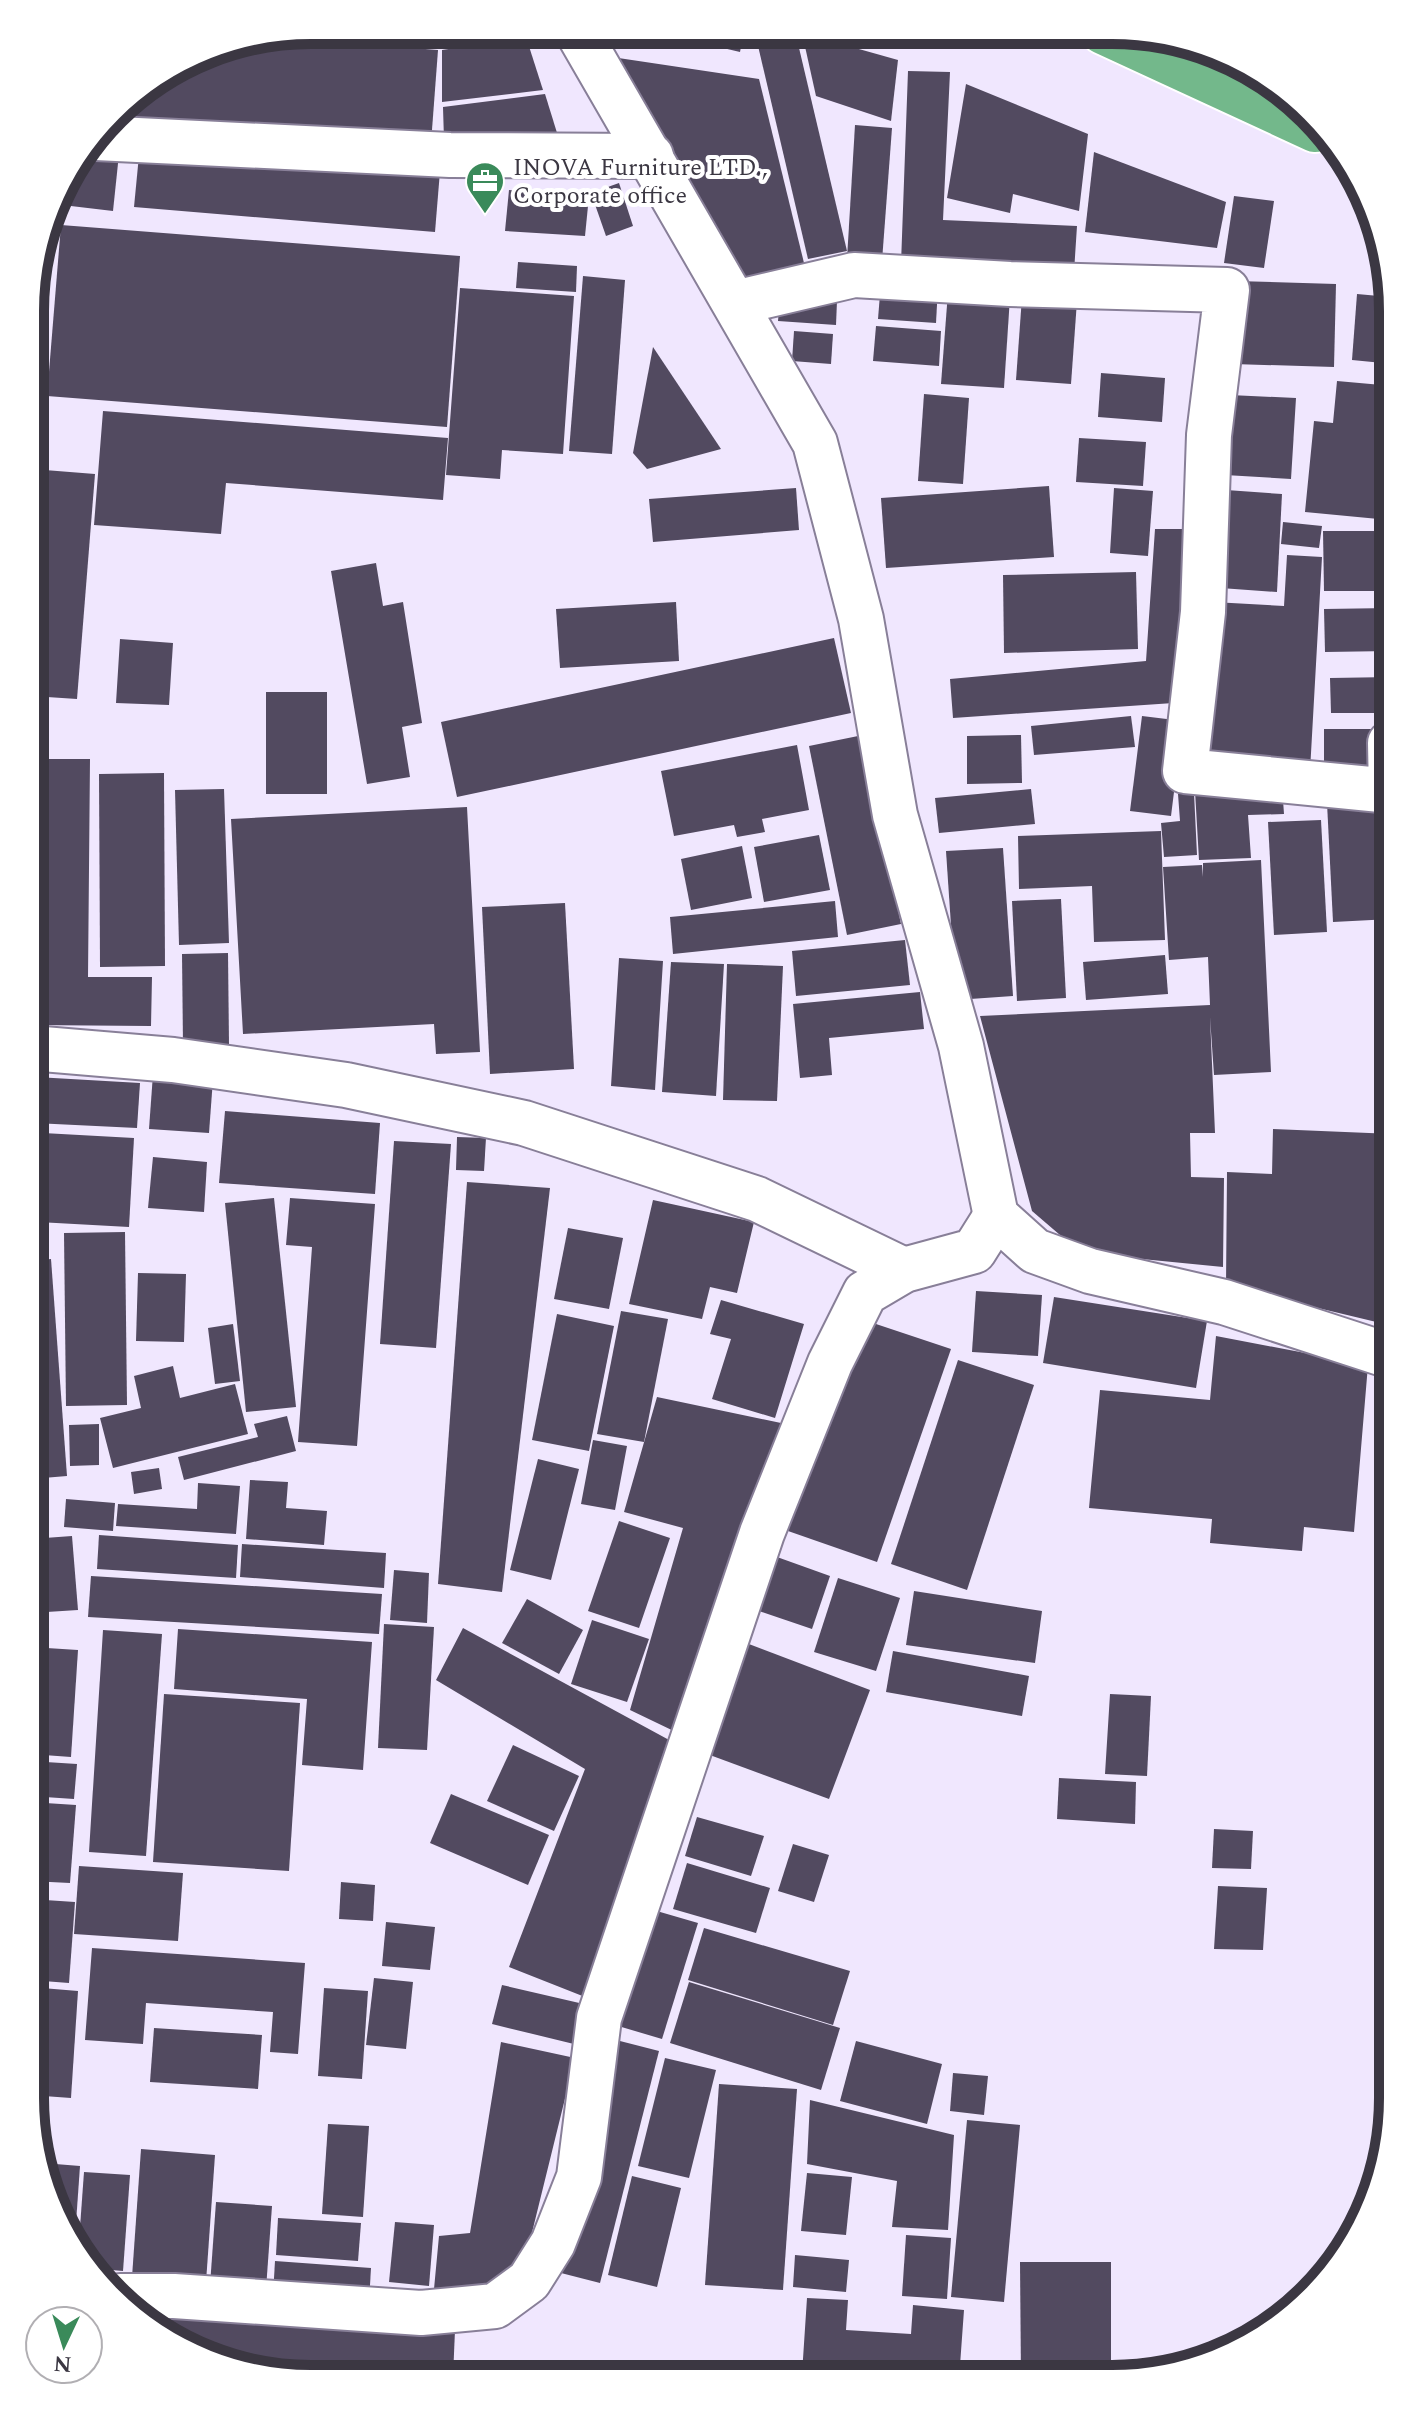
<svg xmlns="http://www.w3.org/2000/svg" width="1423" height="2409" font-family="Spectral,serif">
	<style>
		.building { fill: #524a60 }
		.lines { fill: none; stroke-linecap: round; stroke-linejoin: round }
		.street-casing { stroke: #887f98; stroke-width: 48 }
		.highway-casing { stroke: #fff; stroke-width: 48 }
		.street { stroke: #fff; stroke-width: 44 }
		.highway { stroke: #73b88b; stroke-width: 44 }
		.labels { text-anchor: middle; stroke-width: 8; stroke-linejoin: round; paint-order: stroke }
		.poi-label { font-size: 24px; fill: #3b3742; stroke: #fff; text-anchor: start }
		.rim { fill: none; stroke: #3b3742; stroke-width: 10 }
	</style>
	<rect width="100%" height="100%" fill="#f0e7fe"/>
	<g class="building">
		<path d="M651,31H744L740,52Z"/>
		<path d="M764,31H795L847,251L808,259L755,33Z"/>
		<path d="M802,33L898,60L891,121L816,96Z"/>
		<path d="M273,37L438,50L431,143L112,118L125,100L204,51Z"/>
		<path d="M526,37L543,90L442,102V50Z"/>
		<path d="M605,56L759,79L805,267L747,279Z"/>
		<path d="M908,71L950,72L943,220L1077,226L1074,272L901,264Z"/>
		<path d="M966,84L1088,134L1079,211L1013,194L1010,213L947,198Z"/>
		<path d="M545,94L562,149L444,140L443,107Z"/>
		<path d="M855,125L892,128L882,261L847,259Z"/>
		<path d="M140,145L440,171L435,232L134,207Z"/>
		<path d="M87,150L119,154L113,211L54,204L59,186Z"/>
		<path d="M1094,152L1226,202L1217,248L1085,232Z"/>
		<path d="M619,183L633,226L606,236L591,193Z"/>
		<path d="M509,190L589,196L585,236L505,231Z"/>
		<path d="M1234,196L1274,201L1264,268L1224,263Z"/>
		<path d="M61,225L460,256L447,427L47,396Z"/>
		<path d="M43,238L52,239L40,397L32,396V275Z"/>
		<path d="M518,262L577,266L576,292L516,288Z"/>
		<path d="M583,276L625,280L612,454L569,451Z"/>
		<path d="M1236,281L1336,284L1334,367L1233,364Z"/>
		<path d="M881,282L938,286L936,323L878,319Z"/>
		<path d="M460,288L574,296L563,454L502,450L500,479L446,475Z"/>
		<path d="M948,292L1010,297L1004,388L941,384Z"/>
		<path d="M1357,294L1390,297L1393,311V364L1352,360Z"/>
		<path d="M780,297L837,301L836,325L778,321Z"/>
		<path d="M1022,297L1077,301L1071,384L1016,380Z"/>
		<path d="M876,326L941,331L939,366L873,361Z"/>
		<path d="M794,331L833,334L831,364L792,361Z"/>
		<path d="M653,347L721,449L647,469L633,453Z"/>
		<path d="M1101,373L1165,378L1162,422L1098,417Z"/>
		<path d="M1337,381L1393,386V483L1389,520L1305,512L1314,421L1333,423Z"/>
		<path d="M924,394L969,398L963,484L918,481Z"/>
		<path d="M1230,395L1296,398L1291,479L1225,475Z"/>
		<path d="M103,411L448,438L443,500L226,483L221,534L94,525Z"/>
		<path d="M1079,438L1146,442L1143,486L1076,482Z"/>
		<path d="M32,469L95,474L77,699L32,696Z"/>
		<path d="M1049,486L1054,557L886,568L881,498Z"/>
		<path d="M796,488L799,530L653,542L649,499Z"/>
		<path d="M1114,488L1153,491L1148,556L1110,553Z"/>
		<path d="M1212,489L1282,494L1277,592L1207,587Z"/>
		<path d="M1283,522L1322,526L1319,548L1281,544Z"/>
		<path d="M1155,529H1203L1188,702L953,718L950,679L1146,661Z"/>
		<path d="M1323,531H1391V591H1324Z"/>
		<path d="M1287,555L1322,557L1310,771L1204,764L1213,602L1284,606Z"/>
		<path d="M376,563L383,606L403,602L422,723L402,727L410,777L367,784L331,571Z"/>
		<path d="M1136,572L1138,649L1004,653L1003,575Z"/>
		<path d="M676,602L679,661L560,668L556,609Z"/>
		<path d="M1390,608V651L1325,652L1324,609Z"/>
		<path d="M834,638L851,713L457,797L441,722Z"/>
		<path d="M120,639L173,643L169,705L116,703Z"/>
		<path d="M1392,677V713H1331L1330,678Z"/>
		<rect x="266" y="692" width="61" height="102"/>
		<path d="M1131,716L1135,747L1034,755L1031,726Z"/>
		<path d="M1142,716L1183,721L1171,816L1130,811Z"/>
		<path d="M1324,729H1385V774L1324,775Z"/>
		<path d="M863,735L901,924L847,935L809,746Z"/>
		<path d="M1021,735L1022,783L967,784V736Z"/>
		<path d="M797,745L809,810L762,819L765,832L737,837L734,825L674,836L661,771Z"/>
		<path d="M32,759H90L88,977H152L151,1026L31,1025Z"/>
		<path d="M164,773L165,966L100,967L99,774Z"/>
		<path d="M1282,786L1284,814L1248,815L1251,858L1199,860L1195,791Z"/>
		<path d="M224,789L229,943L179,945L175,790Z"/>
		<path d="M1031,789L1035,824L939,833L935,798Z"/>
		<path d="M1194,793L1197,855L1164,857L1161,823L1180,821L1178,794Z"/>
		<path d="M1385,801L1391,919L1333,922L1327,803Z"/>
		<path d="M467,807L480,1052L436,1054L434,1024L243,1034L231,819Z"/>
		<path d="M1321,820L1327,932L1274,935L1268,822Z"/>
		<path d="M1161,831L1165,940L1094,942L1092,886L1019,889L1018,836Z"/>
		<path d="M819,835L830,890L764,902L754,847Z"/>
		<path d="M742,846L752,898L691,910L681,859Z"/>
		<path d="M1003,848L1013,996L956,1000L946,851Z"/>
		<path d="M1261,860L1271,1072L1214,1075L1210,1017L1215,1133H1190L1191,1177L1224,1178L1223,1267L1081,1253L1032,1211L980,1016L1210,1005L1208,957L1169,960L1163,867L1202,865L1203,877V863Z"/>
		<path d="M1061,899L1066,998L1017,1001L1012,901Z"/>
		<path d="M835,901L838,937L673,954L670,917Z"/>
		<path d="M565,903L574,1069L490,1074L482,907Z"/>
		<path d="M905,940L910,985L796,996L792,951Z"/>
		<path d="M228,953L229,1045H183L182,954Z"/>
		<path d="M1165,955L1168,994L1086,1000L1083,962Z"/>
		<path d="M619,958L663,961L655,1090L611,1086Z"/>
		<path d="M671,962L724,964L716,1096L662,1092Z"/>
		<path d="M727,964L783,966L777,1101L723,1100Z"/>
		<path d="M920,992L924,1029L829,1038L832,1075L800,1078L793,1004Z"/>
		<path d="M153,1074L213,1079L209,1133L149,1129Z"/>
		<path d="M36,1077L140,1083L137,1128L34,1123Z"/>
		<path d="M225,1111L380,1123L375,1194L219,1183Z"/>
		<path d="M1273,1129L1393,1134V1326L1226,1286L1227,1172L1272,1174Z"/>
		<path d="M43,1133L134,1138L129,1227L38,1222Z"/>
		<path d="M457,1137L486,1138L484,1171L456,1170Z"/>
		<path d="M394,1141L451,1144L436,1348L380,1344Z"/>
		<path d="M153,1157L207,1162L204,1212L148,1208Z"/>
		<path d="M467,1182L550,1188L502,1592L438,1584Z"/>
		<path d="M274,1198L296,1407L246,1412L225,1203Z"/>
		<path d="M290,1198L375,1204L357,1446L298,1442L312,1247L286,1245Z"/>
		<path d="M653,1200L754,1222L737,1293L710,1287L702,1319L629,1304Z"/>
		<path d="M568,1228L623,1238L609,1309L554,1299Z"/>
		<path d="M125,1232L127,1405L66,1406L64,1233Z"/>
		<path d="M51,1259L67,1476L31,1479V1261Z"/>
		<path d="M138,1273L186,1274L184,1342L136,1341Z"/>
		<path d="M976,1291L1042,1295L1038,1356L972,1352Z"/>
		<path d="M1054,1297L1207,1321L1196,1388L1043,1363Z"/>
		<path d="M721,1300L804,1324L775,1418L712,1399L731,1339L710,1334Z"/>
		<path d="M621,1311L668,1319L644,1442L597,1434Z"/>
		<path d="M557,1314L614,1326L589,1451L532,1440Z"/>
		<path d="M861,1319L951,1349L877,1562L788,1531Z"/>
		<path d="M233,1324L240,1381L215,1384L208,1328Z"/>
		<path d="M1216,1336L1368,1365L1354,1532L1304,1527L1302,1551L1210,1543L1212,1519L1089,1508L1100,1390L1210,1400Z"/>
		<path d="M958,1360L1034,1385L967,1590L891,1564Z"/>
		<path d="M173,1366L180,1398L235,1384L248,1434L113,1468L100,1418L141,1408L134,1376Z"/>
		<path d="M657,1397L781,1423L680,1734L630,1710L683,1528L624,1512Z"/>
		<path d="M287,1416L296,1451L184,1480L178,1457L258,1437L254,1424Z"/>
		<path d="M99,1424V1465L70,1466L69,1425Z"/>
		<path d="M593,1440L627,1446L615,1510L581,1504Z"/>
		<path d="M538,1459L579,1469L551,1580L510,1570Z"/>
		<path d="M159,1468L162,1489L134,1494L131,1472Z"/>
		<path d="M250,1480L288,1482L286,1508L327,1511L324,1545L246,1539Z"/>
		<path d="M198,1483L240,1486L236,1534L116,1526L118,1504L197,1509Z"/>
		<path d="M66,1499L115,1503L113,1531L64,1527Z"/>
		<path d="M619,1521L670,1538L639,1628L588,1611Z"/>
		<path d="M99,1535L238,1545L236,1578L97,1569Z"/>
		<path d="M72,1536L78,1610L31,1613V1539Z"/>
		<path d="M242,1544L386,1553L384,1588L240,1577Z"/>
		<path d="M777,1557L830,1576L812,1629L759,1611Z"/>
		<path d="M394,1570L429,1573L427,1623L390,1620Z"/>
		<path d="M91,1576L382,1594L379,1634L88,1617Z"/>
		<path d="M838,1578L900,1598L876,1671L814,1652Z"/>
		<path d="M914,1591L1042,1611L1035,1663L906,1645Z"/>
		<path d="M527,1599L583,1630L559,1674L502,1643Z"/>
		<path d="M592,1620L649,1639L627,1702L571,1684Z"/>
		<path d="M384,1624L434,1627L427,1750L378,1748Z"/>
		<path d="M463,1628L682,1747L585,1997L509,1967L585,1769L436,1680Z"/>
		<path d="M178,1629L372,1642L363,1770L302,1765L307,1699L174,1689Z"/>
		<path d="M103,1630L162,1634L146,1856L89,1852Z"/>
		<path d="M741,1641L870,1690L829,1799L699,1751Z"/>
		<path d="M31,1647L78,1650L71,1757L30,1754Z"/>
		<path d="M893,1651L1029,1676L1022,1716L886,1692Z"/>
		<path d="M164,1694L300,1703L289,1871L153,1862Z"/>
		<path d="M1110,1694L1151,1696L1147,1776L1105,1774Z"/>
		<path d="M513,1745L579,1776L554,1831L487,1801Z"/>
		<path d="M30,1761L77,1764L74,1799L30,1796Z"/>
		<path d="M1059,1778L1136,1782L1135,1824L1057,1819Z"/>
		<path d="M451,1794L549,1835L528,1885L430,1843Z"/>
		<path d="M30,1802L76,1805L70,1883L30,1881Z"/>
		<path d="M697,1817L764,1836L751,1876L685,1856Z"/>
		<path d="M1214,1829L1253,1831L1251,1869L1212,1868Z"/>
		<path d="M793,1844L829,1855L814,1902L778,1891Z"/>
		<path d="M687,1863L770,1888L756,1933L673,1909Z"/>
		<path d="M79,1866L183,1873L178,1941L74,1934Z"/>
		<path d="M341,1882L375,1885L373,1921L339,1919Z"/>
		<path d="M1218,1886L1267,1888L1263,1950L1214,1949Z"/>
		<path d="M30,1899L75,1902L69,1983L30,1980Z"/>
		<path d="M643,1907L698,1923L662,2039L608,2023Z"/>
		<path d="M386,1922L435,1927L430,1970L382,1966Z"/>
		<path d="M704,1928L850,1971L833,2025L688,1980Z"/>
		<path d="M92,1948L305,1963L298,2054L270,2052L273,2012L146,2003L143,2044L85,2040Z"/>
		<path d="M374,1978L413,1982L406,2049L366,2045Z"/>
		<path d="M689,1982L840,2028L821,2090L670,2043Z"/>
		<path d="M502,1985L588,2005L578,2045L492,2024Z"/>
		<path d="M30,1987L78,1991L71,2098L30,2095Z"/>
		<path d="M324,1988L368,1991L362,2079L318,2076Z"/>
		<path d="M154,2028L262,2035L258,2089L150,2082Z"/>
		<path d="M620,2041L659,2051L600,2283L561,2273Z"/>
		<path d="M856,2041L942,2064L927,2124L840,2101Z"/>
		<path d="M501,2042L575,2058L523,2269L487,2290L434,2289L439,2236L470,2233Z"/>
		<path d="M665,2058L716,2070L689,2178L638,2166Z"/>
		<path d="M953,2073L988,2076L984,2115L950,2111Z"/>
		<path d="M719,2084L797,2089L783,2290L705,2285Z"/>
		<path d="M810,2100L954,2135L948,2230L892,2227L897,2181L807,2164Z"/>
		<path d="M967,2120L1020,2125L1004,2302L951,2297Z"/>
		<path d="M328,2124L369,2126L363,2217L322,2214Z"/>
		<path d="M141,2149L215,2155L206,2282L132,2277Z"/>
		<path d="M43,2163L80,2166L75,2237L51,2205Z"/>
		<path d="M84,2172L130,2175L123,2271L100,2269L79,2241Z"/>
		<path d="M807,2173L852,2177L846,2235L801,2231Z"/>
		<path d="M632,2176L681,2188L657,2287L608,2275Z"/>
		<path d="M216,2202L272,2206L266,2289L210,2285Z"/>
		<path d="M278,2218L361,2223L358,2261L276,2255Z"/>
		<path d="M395,2222L434,2225L429,2286L389,2282Z"/>
		<path d="M906,2235L951,2238L947,2299L902,2296Z"/>
		<path d="M795,2255L849,2260L846,2292L793,2287Z"/>
		<path d="M275,2261L371,2268L369,2302L273,2295Z"/>
		<path d="M1020,2262H1111V2379H1021Z"/>
		<path d="M807,2298L848,2300L846,2330L911,2334L913,2305L964,2310L959,2379L861,2378L802,2374Z"/>
		<path d="M138,2318L455,2330L453,2377H275Z"/>
	</g>
	<g class="lines">
		<g class="street-casing">
			<g id="street">
				<path d="M577,31L815,443L861,619L895,815L961,1046L996,1216L1035,1251L1090,1271L1224,1302L1393,1357"/>
				<path d="M96,138L450,155L651,156"/>
				<path d="M735,303L854,275L1010,284L1227,290L1209,435L1203,612L1185,771L1391,791L1390,743H1393"/>
				<path d="M31,1048L173,1060L346,1085L524,1123L757,1199L904,1270"/>
				<path d="M120,2296H174L421,2313L495,2306L529,2281L553,2243L579,2177L599,2018L762,1533L830,1363L865,1293L904,1270L974,1251L996,1216"/>
			</g>
		</g>
		<g class="highway-casing">
			<path id="highway" d="M1103,32L1315,130"/>
		</g>
		<use href="#street" class="street"/>
		<use href="#highway" class="highway"/>
	</g>
	<defs>
		<g id="office-pin" transform="scale(2)"><path d="M0 17L-7.5 6A9.5 9.5 0 1 1 7.5 6Z" fill="#3a8a5a" stroke="#fff"/><path d="M-6-3h4V-5.5h4V-3h4V5H-6ZM-1-4.5V-3h2v-1.5ZM-6 0V1H6V0Z" fill="#fff"/></g>
	</defs>
	<g fill-rule="evenodd">
		<use href="#office-pin" x="485" y="181"/>
	</g>
	<g class="labels">
		<g class="poi-label">
			<text x="513" y="175">INOVA Furniture LTD.,<tspan x="513" dy="28">Corporate office</tspan></text>
		</g>
	</g>
	<path d="M0 0H1423V2409H0ZM311 44H1112A267 267 0 0 1 1379 311V2098A267 267 0 0 1 1112 2365H311A267 267 0 0 1 44 2098V311A267 267 0 0 1 311 44Z" fill="#fff" fill-rule="evenodd"/>
	<path class="rim" d="M311 44H1112A267 267 0 0 1 1379 311V2098A267 267 0 0 1 1112 2365H311A267 267 0 0 1 44 2098V311A267 267 0 0 1 311 44Z"/>
	<g transform="translate(64 2345) rotate(184)"><circle r="38" fill="#ffffff" stroke="#b1afb3" stroke-width="2"/>
	<path d="M0-6L14 30L0 20L-14 30Z" fill="#3a8a5a"/>
	<text y="-12" font-size="22" font-weight="bold" text-anchor="middle" fill="#3b3742">N</text>
	</g>
</svg>
